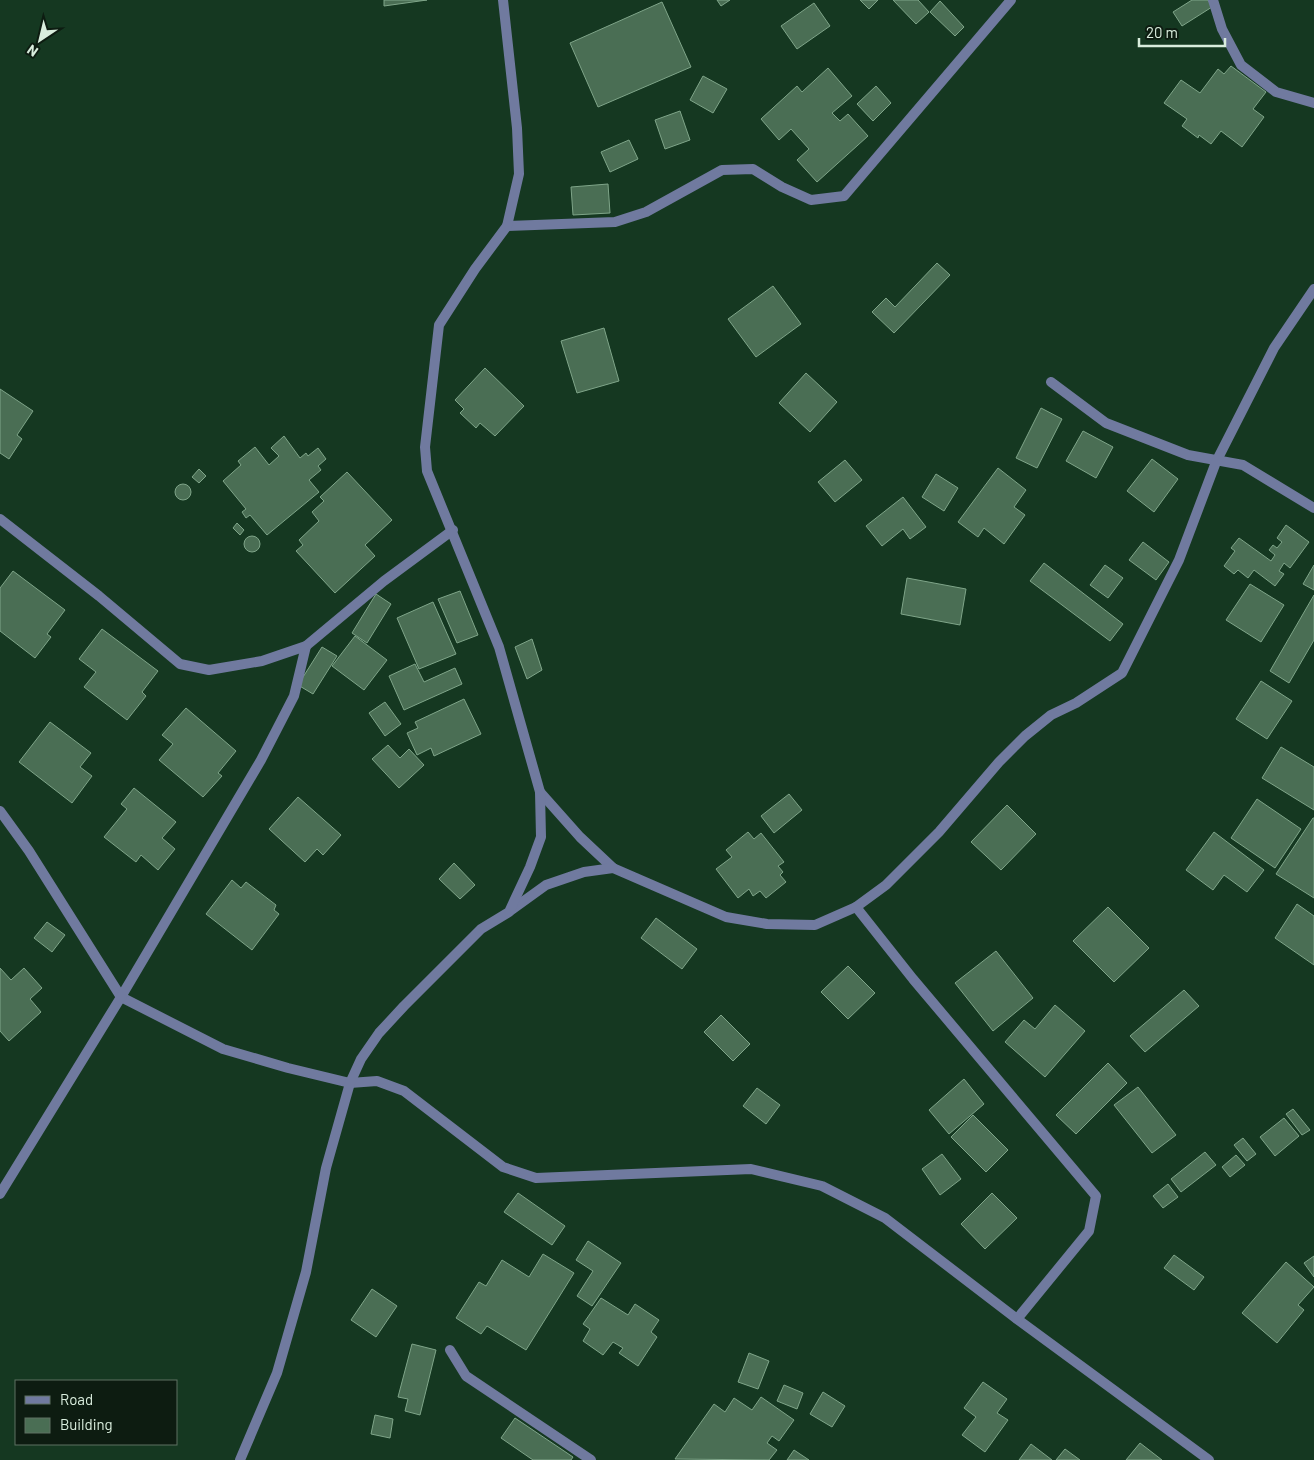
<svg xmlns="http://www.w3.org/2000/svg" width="1314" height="1460" font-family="Barlow,sans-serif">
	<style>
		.building { fill: #4a6e54; stroke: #7fa589 }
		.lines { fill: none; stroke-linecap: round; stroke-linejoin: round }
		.street { stroke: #707a9f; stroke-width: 10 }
	</style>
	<rect width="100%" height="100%" fill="#153821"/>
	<g class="building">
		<path d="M384,0H427L384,6Z"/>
		<path d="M717,0H730L721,6Z"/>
		<path d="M860,0H878L869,9Z"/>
		<path d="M893,0H918L929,12L916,24Z"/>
		<path d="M1192,0H1208L1212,7L1182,26L1173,12Z"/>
		<path d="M940,1L964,27L955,36L930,12Z"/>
		<path d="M662,2L691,67L598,107L570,43Z"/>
		<path d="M814,3L830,26L797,49L781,26Z"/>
		<path d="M1231,66L1266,92L1253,109L1264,117L1242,147L1221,131L1211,144L1199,135L1198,138L1182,126L1187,119L1164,103L1181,80L1200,93L1218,69L1224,74Z"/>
		<path d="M828,68L852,96L832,113L840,121L848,114L868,136L817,182L797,160L809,149L791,129L779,140L761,119L797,86L802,92Z"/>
		<path d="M703,76L727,89L713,113L690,100Z"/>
		<path d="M876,86L891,103L873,121L857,104Z"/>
		<path d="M680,111L690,140L665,149L655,120Z"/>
		<path d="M629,140L638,159L610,172L601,152Z"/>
		<path d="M608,184L610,213L573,215L571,187Z"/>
		<path d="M937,263L950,275L894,333L872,312L886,298L895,307Z"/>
		<path d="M773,286L801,324L756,357L728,319Z"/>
		<path d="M604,328L619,381L577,393L561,341Z"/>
		<path d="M485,368L524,406L495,436L480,423L476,428L460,413L464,409L455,400Z"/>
		<path d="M806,373L837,402L810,432L779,403Z"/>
		<path d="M0,389L33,411L17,435L22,439L9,459L0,453Z"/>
		<path d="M1041,408L1062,419L1037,468L1016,458Z"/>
		<path d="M1083,431L1113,447L1096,478L1066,461Z"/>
		<path d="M284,436L300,458L306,453L308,456L318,448L326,459L318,466L321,470L309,480L319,492L267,535L250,515L246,518L242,512L246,509L223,481L241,465L238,461L255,447L269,465L279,456L271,448Z"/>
		<path d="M1152,459L1178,479L1154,512L1127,491Z"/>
		<path d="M845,460L862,480L835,502L818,482Z"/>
		<path d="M998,468L1026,490L1014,507L1025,515L1004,544L984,528L978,537L958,522Z"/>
		<path d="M199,469L206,476L199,483L192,477Z"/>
		<path d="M347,472L392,520L365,545L375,556L335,593L296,551L303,545L299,540L319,521L312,512L324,501L320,497Z"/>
		<path d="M936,474L958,488L944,511L922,497Z"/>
		<circle cx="183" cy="492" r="8"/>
		<path d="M903,497L926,527L910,539L903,529L882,546L866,526Z"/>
		<path d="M237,523L244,530L240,535L233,528Z"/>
		<path d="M1286,525L1309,542L1290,568L1284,563L1279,571L1284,574L1275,586L1254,570L1248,578L1238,570L1234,574L1224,566L1235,551L1231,548L1239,538L1271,561L1275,555L1269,550L1273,545L1277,548L1282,542L1277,538Z"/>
		<circle cx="252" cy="544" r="8"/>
		<path d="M1143,542L1169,562L1156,580L1129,560Z"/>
		<path d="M1044,563L1123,624L1110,641L1030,581Z"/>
		<path d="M1105,565L1123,578L1108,598L1090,585Z"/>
		<path d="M1314,565V590L1303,584Z"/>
		<path d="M13,571L65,610L47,634L51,637L35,658L0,631V588Z"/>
		<path d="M907,578L966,589L960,625L901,614Z"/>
		<path d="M1250,584L1284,605L1261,642L1226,620Z"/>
		<path d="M460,591L478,635L457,643L438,599Z"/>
		<path d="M376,594L391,604L367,643L352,633Z"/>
		<path d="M1314,595V640L1289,683L1270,671Z"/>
		<path d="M433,602L456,654L419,669L397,618Z"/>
		<path d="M102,629L158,671L142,692L146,696L127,720L84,687L96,672L79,659Z"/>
		<path d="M355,636L387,660L364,690L332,666Z"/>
		<path d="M532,639L542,670L527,679L515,647Z"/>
		<path d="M322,647L337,656L313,694L298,685Z"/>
		<path d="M415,664L424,682L455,668L462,684L404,710L389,676Z"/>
		<path d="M1261,681L1292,701L1267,739L1236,719Z"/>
		<path d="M464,699L481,734L434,756L431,748L417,755L407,733L418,728L415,722Z"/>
		<path d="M385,702L401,724L385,736L369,713Z"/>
		<path d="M186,708L236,751L218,773L222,776L203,797L159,760L173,744L162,735Z"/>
		<path d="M50,722L91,753L80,767L92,776L72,803L19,762Z"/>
		<path d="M388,745L400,758L409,749L424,765L399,788L372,759Z"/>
		<path d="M1281,747L1314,767V810L1262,778Z"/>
		<path d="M134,788L176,822L162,838L175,849L158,870L141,855L136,862L104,837L127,809L121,804Z"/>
		<path d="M789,794L802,810L774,833L761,816Z"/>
		<path d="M298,797L341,835L323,855L317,849L305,862L269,829Z"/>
		<path d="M1257,799L1301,829L1275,868L1231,838Z"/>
		<path d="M1007,805L1036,834L1001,870L971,842Z"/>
		<path d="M1313,818H1314V898L1276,874Z"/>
		<path d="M748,832L754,839L761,833L784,862L778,866L783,872L780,875L786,882L766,898L760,891L753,896L749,889L738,898L716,869L732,857L726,850Z"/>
		<path d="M1214,832L1264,870L1247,892L1224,875L1213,890L1186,870Z"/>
		<path d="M454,863L475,885L460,899L439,879Z"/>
		<path d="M232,880L241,888L246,882L276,905L274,910L279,914L252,950L206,914Z"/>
		<path d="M1297,904L1314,916V965L1275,938Z"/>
		<path d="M1108,907L1149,948L1114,982L1073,941Z"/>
		<path d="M656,918L697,949L682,969L641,938Z"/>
		<path d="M47,922L65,935L52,952L34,938Z"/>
		<path d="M996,951L1033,998L993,1031L955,983Z"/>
		<path d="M848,966L875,993L848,1019L821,992Z"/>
		<path d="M0,968L11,980L24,968L42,988L30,999L41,1012L9,1041L0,1031Z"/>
		<path d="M1184,990L1199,1006L1145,1052L1130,1036Z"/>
		<path d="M1055,1005L1085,1031L1045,1077L1005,1042L1024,1020L1035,1029Z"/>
		<path d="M721,1015L750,1044L733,1061L704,1032Z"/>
		<path d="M1108,1063L1127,1083L1076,1134L1056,1115Z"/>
		<path d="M964,1079L984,1104L949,1134L929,1110Z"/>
		<path d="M1138,1087L1176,1135L1152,1153L1114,1105Z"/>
		<path d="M757,1088L780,1105L766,1124L743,1106Z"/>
		<path d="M1293,1109L1310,1130L1302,1135L1286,1114Z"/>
		<path d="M973,1115L1008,1150L986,1172L951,1137Z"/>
		<path d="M1284,1118L1299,1136L1275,1156L1260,1137Z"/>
		<path d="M1243,1138L1256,1154L1247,1161L1234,1145Z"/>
		<path d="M1205,1152L1216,1165L1181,1192L1171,1179Z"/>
		<path d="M942,1154L961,1179L940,1195L922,1169Z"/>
		<path d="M1236,1155L1245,1165L1230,1177L1222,1167Z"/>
		<path d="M1168,1184L1178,1197L1163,1208L1153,1196Z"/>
		<path d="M518,1193L565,1226L552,1245L504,1212Z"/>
		<path d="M992,1193L1017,1218L985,1249L961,1224Z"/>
		<path d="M588,1241L621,1263L592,1306L577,1296L593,1271L576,1260Z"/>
		<path d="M543,1254L574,1273L526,1350L487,1326L481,1334L456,1318L479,1282L486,1286L502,1260L529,1277Z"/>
		<path d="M1174,1255L1204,1277L1194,1290L1164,1268Z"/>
		<path d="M1314,1256V1277L1304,1263Z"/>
		<path d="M1286,1262L1314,1287L1298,1305L1304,1310L1277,1343L1242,1313Z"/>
		<path d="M372,1289L397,1306L376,1337L351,1320Z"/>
		<path d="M601,1298L628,1315L635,1304L659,1320L651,1332L657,1337L638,1366L619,1353L623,1348L613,1342L603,1355L583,1341L590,1329L583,1324Z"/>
		<path d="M412,1344L436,1350L420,1415L405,1411L408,1399L398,1397Z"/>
		<path d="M749,1353L769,1361L758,1389L738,1382Z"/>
		<path d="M983,1382L1007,1399L997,1413L1008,1420L985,1452L962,1435L976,1417L964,1408Z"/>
		<path d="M784,1385L803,1393L797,1409L777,1401Z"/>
		<path d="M823,1392L845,1406L832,1427L810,1414Z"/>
		<path d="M761,1397L794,1420L779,1441L772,1436L767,1443L777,1450L769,1460L675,1459L714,1404L725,1412L734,1398L752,1410Z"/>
		<path d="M375,1415L393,1419L390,1438L371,1434Z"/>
		<path d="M515,1418L573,1457L571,1460H533L501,1438Z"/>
		<path d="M1140,1443L1162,1460H1126Z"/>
		<path d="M1031,1444L1052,1460H1019Z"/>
		<path d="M1065,1449L1080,1460H1056Z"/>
		<path d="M794,1450L809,1460H787Z"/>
	</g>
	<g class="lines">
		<g class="street">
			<path d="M1213,0L1222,29L1241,65L1276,92L1314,103"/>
			<path d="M507,226L615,222L646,212L722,170L753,169L782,187L811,200L844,196L1011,0"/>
			<path d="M1051,382L1106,423L1188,455L1243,465L1314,508"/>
			<path d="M0,519L99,596L180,664L209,670L262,661L306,646L384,581L453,530"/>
			<path d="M540,792L580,837L613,868"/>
			<path d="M0,811L29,851L121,997L223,1049L288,1068L350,1083L377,1081L404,1091L503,1167L536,1178L751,1169L822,1186L885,1218L1017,1319L1209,1460"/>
			<path d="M856,907L913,979L1096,1196L1089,1231L1017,1319"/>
			<path d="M510,911L546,885L584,872L613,868L726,917L767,924L815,925L856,907L886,885L939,832L999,762L1025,736L1051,715L1076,703L1122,673L1179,560L1216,462L1274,348L1314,289"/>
			<path d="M0,1194L121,997L261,760L294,696L306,646"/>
			<path d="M450,1350L466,1376L591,1460"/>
			<path d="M240,1460L277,1373L306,1272L326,1168L350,1083L361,1059L379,1033L404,1006L481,929L509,912L530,867L541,837L540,792L499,647L427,471L425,447L439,325L475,269L507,226L519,174L517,128L503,0"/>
		</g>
	</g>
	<rect x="15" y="1380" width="162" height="65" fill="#0d1c11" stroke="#5f7063"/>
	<rect x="25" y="1396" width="25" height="8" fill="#707a9f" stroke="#5f7063"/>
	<text x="60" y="1405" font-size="15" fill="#d9eddd">Road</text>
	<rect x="25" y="1418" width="25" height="15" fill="#4a6e54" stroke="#5f7063"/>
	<text x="60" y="1430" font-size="15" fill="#d9eddd">Building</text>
	<g transform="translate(40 40) rotate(215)" stroke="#0d1c11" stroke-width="4" paint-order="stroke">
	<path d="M0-4L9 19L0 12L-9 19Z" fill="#d9eddd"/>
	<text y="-8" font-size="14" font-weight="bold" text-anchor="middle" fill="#d9eddd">N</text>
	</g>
	<path d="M1139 38v8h86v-8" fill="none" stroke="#d9eddd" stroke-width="2.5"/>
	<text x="1146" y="38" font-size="15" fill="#d9eddd" stroke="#0d1c11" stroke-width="4" paint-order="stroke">20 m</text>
</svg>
